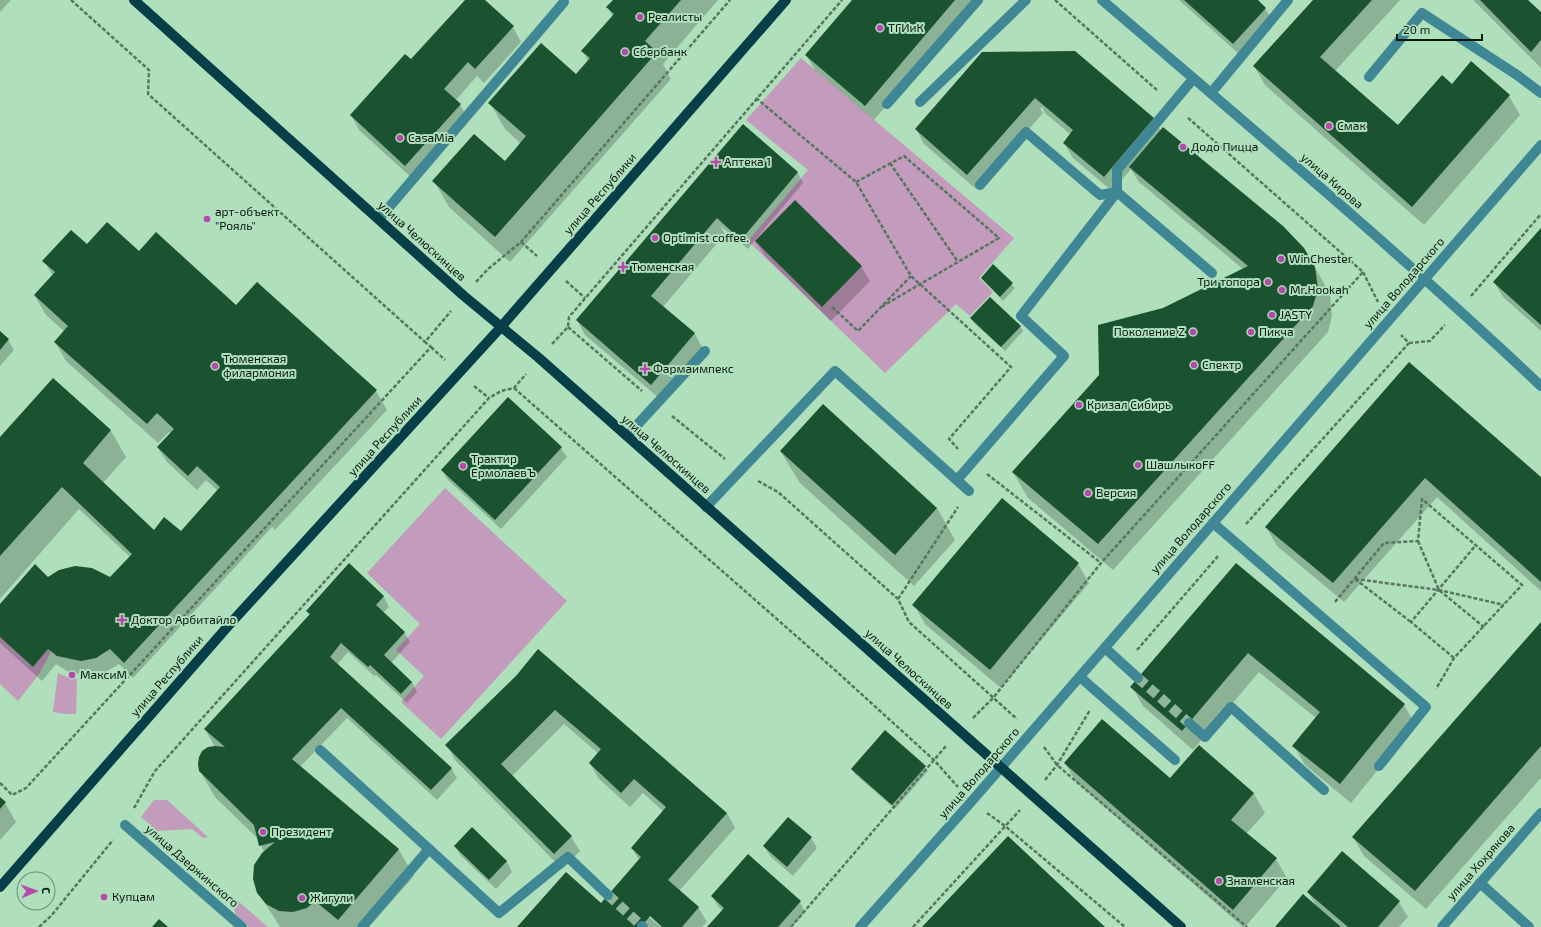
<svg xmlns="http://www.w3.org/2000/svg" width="1541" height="927" font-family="'Exo 2',sans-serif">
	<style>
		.green { fill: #c39bbc }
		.shadow { fill: #0003 }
		.building { fill: #1b5330 }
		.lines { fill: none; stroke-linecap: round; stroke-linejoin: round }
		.minor-tunnel { stroke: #8eb799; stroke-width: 10; stroke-dasharray: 10 5; stroke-linecap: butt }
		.path { stroke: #577660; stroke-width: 2.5; stroke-dasharray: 4 2; stroke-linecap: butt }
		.minor { stroke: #408795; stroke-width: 10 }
		.major { stroke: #063f48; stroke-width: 10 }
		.poi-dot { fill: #b64aaa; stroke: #b0dfbc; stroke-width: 1.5 }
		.labels { text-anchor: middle; stroke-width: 4; stroke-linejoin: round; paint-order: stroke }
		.poi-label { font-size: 12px; fill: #07180d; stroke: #b0dfbc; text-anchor: start }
		.street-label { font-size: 12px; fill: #07180d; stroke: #b0dfbc }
	</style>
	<rect width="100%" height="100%" fill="#b0dfbc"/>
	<g class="green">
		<path d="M801,58L1014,238L979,278L993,292L970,316L956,304L885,373L748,241L808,170L746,120Z"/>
		<path d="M445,488L567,601L441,739L401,702L424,676L396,650L420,624L367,573Z"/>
		<path d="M0,637L33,667L48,649L51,652L39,674L18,701L0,684Z"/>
		<path d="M58,673L67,677L77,679L76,714H66L53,712Z"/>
		<path d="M154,800H167L208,837L203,838L192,829L157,831L141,817Z"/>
		<path d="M231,895L268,927H249L236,916Z"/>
	</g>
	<g class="shadow">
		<path d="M0,0H11L0,12Z"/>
		<path d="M466,0H483L513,27L521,42L484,83L477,76L455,101L460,105L469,120L414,180L359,130L351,115L411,61Z"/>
		<path d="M614,0H718L663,64L671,79L510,262L449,207L434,181L505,162L521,144L505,129L490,103L577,75L588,61L583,51L613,17L608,8Z"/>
		<path d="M853,0H976L874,120L815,70L806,55Z"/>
		<path d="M1179,0H1256L1265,8L1271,18L1239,54Z"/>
		<path d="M1314,0H1400L1335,71L1398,127L1452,85L1471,63L1509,96L1520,115L1424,225L1265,85L1254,66Z"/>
		<path d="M1473,0H1527L1541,13V68Z"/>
		<path d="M983,53L1153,118L1161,131L1304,248L1330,294L1332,316L1328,332L1113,570L1028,498L1013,472L1163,309L1244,270L1139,182L1131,169L1112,191L1073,158L1064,143L1071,135L1045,113L1042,107L1040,109L1043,113L976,189L924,144L916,129Z"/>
		<path d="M743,126L798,173L803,183L756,239L861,266L870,281L831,321L765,256L755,240L748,249L720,226L725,234L663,307L695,334L703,349L660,399L585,335L577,320Z"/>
		<path d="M1541,230V331L1503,297L1494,282Z"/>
		<path d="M87,246L139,252L236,306L376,391L387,410L275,530L272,527L133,678L119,664L104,673L90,676L67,671L56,664L42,681L0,643V606L48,578L110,579L130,557L79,509L0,599V439L53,379L111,431L126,457L103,483L154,531L181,532L218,491L206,480L197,490L167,462L158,448L171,434L169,432L158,443L66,361L55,342L65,332L46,315L35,296L53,276L44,261Z"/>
		<path d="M993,265L1015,288L1003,301L982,278Z"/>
		<path d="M971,318L1020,326L1023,331L1005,351L974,323Z"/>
		<path d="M0,332L8,340L14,350L0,366Z"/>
		<path d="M1409,364L1541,479V591L1437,497L1344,602L1277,546L1266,527Z"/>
		<path d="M561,448L567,457L501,529L448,480L442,470Z"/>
		<path d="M781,452L937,508L955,540L914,586L800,483Z"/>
		<path d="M1078,564L1089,583L1001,688L925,624L914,605Z"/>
		<path d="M349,565L384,597L389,607L383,613L404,632L410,642L391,663L412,682L417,692L407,703L376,675L374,676L348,652L337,665L451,768L457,778L437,800L347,718L300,767L399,850L414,876L369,927H280L258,892L264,852L258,839L215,797L200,771L215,747L205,729L310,616L307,611Z"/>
		<path d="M1236,565L1404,705L1415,724L1351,803L1305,765L1294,746L1316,718L1259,672L1193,750L1143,706L1132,687Z"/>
		<path d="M1541,623V778L1426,909L1364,856L1353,837Z"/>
		<path d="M516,676L727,813L735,828L679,891L698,907L707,922L702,927H664L649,915V917L661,927H519L601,904L639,860L632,848L663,811L643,793L630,807L598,778L590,763L599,754L564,724L512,776L571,837L580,851L562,869L455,760L447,745Z"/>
		<path d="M1199,746L1254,794L1265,813L1246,834L1276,859L1287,878L1245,927H1243L1076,782L1065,763L1170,780Z"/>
		<path d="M925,767L928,771L895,809L855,774L852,769Z"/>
		<path d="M0,798L5,803L16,822L0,840Z"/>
		<path d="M472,829L507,862L512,872L496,889L461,856L455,846Z"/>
		<path d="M811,838L817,848L793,876L770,856L764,846Z"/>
		<path d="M1342,853L1399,902L1408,917L1399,927H1276L1317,907L1308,892Z"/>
		<path d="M712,896L800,902L805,912L792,927H709L723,911L718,906Z"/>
	</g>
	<g class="building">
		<path d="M465,0H485L514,26L475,69L468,62L444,89L461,104L405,166L350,115L405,54L411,59Z"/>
		<path d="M613,0H681L645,41L657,52L495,237L432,181L474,134L505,161L526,136L488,103L541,43L576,74L590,58L581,51L614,14L606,7Z"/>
		<path d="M852,0H955L865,106L805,55Z"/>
		<path d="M1184,0H1258L1266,8L1233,44Z"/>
		<path d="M1313,0H1372L1320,57L1398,125L1442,75L1452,84L1471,61L1510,95L1412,207L1253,66Z"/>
		<path d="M1480,0H1528L1541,12V40L1531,52Z"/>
		<path d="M1075,51L1154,118L1104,177L1063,143L1073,130L1035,98L967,175L915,129L982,52Z"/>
		<path d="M743,124L798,172L741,240L717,218L651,296L695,333L651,385L576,320Z"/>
		<path d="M1163,127L1283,226L1304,248L1315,267L1318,289L1313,306L1098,544L1012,472L1099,375L1098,325L1163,308L1248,266L1129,167Z"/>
		<path d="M795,200L862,266L822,307L755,241Z"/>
		<path d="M107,222L139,251L156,232L236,305L257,282L377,390L124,663L110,649L96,658L81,661L57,656L48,649L33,667L0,637V604L35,564L48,577L59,570L75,566L92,568L110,577L132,554L62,487L0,556V437L53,378L111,430L83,463L154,530L164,517L181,531L220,487L197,466L188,476L157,447L174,429L157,413L147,424L54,342L68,326L34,295L55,272L42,261L71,230L87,244Z"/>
		<path d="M1541,228V325L1493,282Z"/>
		<path d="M993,264L1013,283L1000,297L981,278Z"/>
		<path d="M990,297L1021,326L1001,347L970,318Z"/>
		<path d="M0,331L9,339L0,350Z"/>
		<path d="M1409,362L1541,477V582L1425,478L1333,583L1265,527Z"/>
		<path d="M508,397L562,447L495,520L441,470Z"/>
		<path d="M823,404L937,508L895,555L780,451Z"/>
		<path d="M1002,498L1079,563L990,670L912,605Z"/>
		<path d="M349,563L384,596L376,605L405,632L384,655L412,682L401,694L370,665L368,667L341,643L330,657L452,768L431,790L341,708L292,759L399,849L338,920L315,901L307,908L293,912L279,911L266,904L257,893L253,879L254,865L262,853L275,842L259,846L254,825L199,771L198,764L199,757L202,751L208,747L215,746L225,747L204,729L310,614L306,611Z"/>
		<path d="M1236,563L1405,704L1340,784L1292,746L1320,712L1248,653L1182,731L1130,687Z"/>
		<path d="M1541,622V746L1415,891L1352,837Z"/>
		<path d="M538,649L727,813L668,880L699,907L682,927H662L650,916L641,927H517L566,872L601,903L641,857L631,848L666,807L634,779L621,793L589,763L601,749L555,710L501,764L572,836L554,854L445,745L516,676Z"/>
		<path d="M1102,719L1170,778L1199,745L1254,793L1231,820L1277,858L1233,910L1064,763Z"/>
		<path d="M885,730L926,766L892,805L851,769Z"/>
		<path d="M0,797L6,802L0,809Z"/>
		<path d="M788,817L812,837L787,867L763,846Z"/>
		<path d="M472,827L507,861L489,880L454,846Z"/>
		<path d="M1008,836L1057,882L1105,927H922Z"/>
		<path d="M1342,851L1400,901L1378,927H1348L1307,892Z"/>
		<path d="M748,854L801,901L778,927H707L724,908L711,896Z"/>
		<path d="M1303,894L1341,927H1275Z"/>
		<path d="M159,919L168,927H152Z"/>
	</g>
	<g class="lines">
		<g class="minor-tunnel">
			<path d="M1138,678L1189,723"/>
			<path d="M608,895L642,926"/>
		</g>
		<g class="path">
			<path d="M71,0L149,70L148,94L425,342"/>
			<path d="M1055,0L1158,91"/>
			<path d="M756,98L856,182L911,276L1011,367L949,439L958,449"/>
			<path d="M890,163L958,262"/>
			<path d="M856,182L904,156L999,238L881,307"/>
			<path d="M521,242L537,256"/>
			<path d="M1363,272L1378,302"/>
			<path d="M566,281L585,298"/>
			<path d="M476,282L488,269L521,242L730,0"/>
			<path d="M1471,296L1541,214"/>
			<path d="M832,307L858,331L911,276"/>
			<path d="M568,327L642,391"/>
			<path d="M1409,343L1430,341L1445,325"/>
			<path d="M552,344L568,327L569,317L842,0"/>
			<path d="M431,347L445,360"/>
			<path d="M474,386L489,398"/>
			<path d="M514,388L836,671L934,760L958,787"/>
			<path d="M672,416L725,459"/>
			<path d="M987,474L1101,563"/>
			<path d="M758,481L778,492L898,599L909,622L1017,719"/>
			<path d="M1246,524L1409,343L1401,335"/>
			<path d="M1418,541L1439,590L1484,627"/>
			<path d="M1355,579L1439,590L1504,605"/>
			<path d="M1355,579L1411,622"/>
			<path d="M898,599L958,507"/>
			<path d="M1335,602L1384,543L1418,541L1422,499L1522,585L1454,658L1436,689"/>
			<path d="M1137,650L1219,555"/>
			<path d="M1454,658L1411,622L1476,545"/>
			<path d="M973,718L993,698L1101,563L1363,272L1187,117"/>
			<path d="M1044,747L1057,765L1247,927"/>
			<path d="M1045,780L1057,765L1090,710"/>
			<path d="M0,783L12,795L26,788L431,347L425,342L451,311"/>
			<path d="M134,808L155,771L489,398L501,391L514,388L526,374"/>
			<path d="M987,813L1005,826L1125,927"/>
			<path d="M39,927L51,916L113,840"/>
			<path d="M791,927L946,746"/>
			<path d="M913,927L1020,810"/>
		</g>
		<g class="minor">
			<path d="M1102,0C1250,127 1399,252 1541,386"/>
			<path d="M1369,77L1422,13L1517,75L1541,93"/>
			<path d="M1193,79L1117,170V192L1212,273"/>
			<path d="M1211,93L1288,0"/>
			<path d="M920,102L1026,0"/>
			<path d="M887,104L978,0"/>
			<path d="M980,185L1026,132L1100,195L1117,192"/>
			<path d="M379,219L564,2"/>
			<path d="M627,436L705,351"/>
			<path d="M957,480L1064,356L1021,316L1117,192"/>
			<path d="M706,507L835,371L969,491"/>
			<path d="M1213,523L1426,707L1379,766"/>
			<path d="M1105,648L1138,678"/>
			<path d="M1080,677L1175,760"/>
			<path d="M1189,723L1205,737L1231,707L1324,790"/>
			<path d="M320,750L429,849"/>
			<path d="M125,825L242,927"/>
			<path d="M1480,883L1529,927"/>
			<path d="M642,926L643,927"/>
			<path d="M362,927L429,849L499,913L568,857L608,895"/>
			<path d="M860,927L971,802L1541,145"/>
			<path d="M1442,927L1541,813"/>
		</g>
		<g class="major">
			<path d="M134,0L464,296L539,358L1181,927"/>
			<path d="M0,887L229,625L501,327L786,0"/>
		</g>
	</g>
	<g class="poi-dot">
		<circle cx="640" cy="17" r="4"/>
		<circle cx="880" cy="28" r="4"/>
		<circle cx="625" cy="52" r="4"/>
		<circle cx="1329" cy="126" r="4"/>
		<circle cx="400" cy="138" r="4"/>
		<circle cx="1183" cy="147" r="4"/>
		<path d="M714 156h4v4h4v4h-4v4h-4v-4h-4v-4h4z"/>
		<circle cx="207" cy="219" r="4"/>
		<circle cx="655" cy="238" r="4"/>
		<circle cx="1281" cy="259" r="4"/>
		<path d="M621 261h4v4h4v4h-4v4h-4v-4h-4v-4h4z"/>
		<circle cx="1268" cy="282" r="4"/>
		<circle cx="1282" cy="290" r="4"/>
		<circle cx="1272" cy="315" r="4"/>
		<circle cx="1193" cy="332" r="4"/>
		<circle cx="1251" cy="332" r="4"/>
		<circle cx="1194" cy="365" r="4"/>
		<circle cx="215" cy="366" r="4"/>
		<path d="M643 363h4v4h4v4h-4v4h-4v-4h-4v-4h4z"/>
		<circle cx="1079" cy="405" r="4"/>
		<circle cx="1138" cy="465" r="4"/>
		<circle cx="463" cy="466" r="4"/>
		<circle cx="1088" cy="493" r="4"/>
		<path d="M120 614h4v4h4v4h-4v4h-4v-4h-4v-4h4z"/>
		<circle cx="72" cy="675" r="4"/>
		<circle cx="263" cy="832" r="4"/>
		<circle cx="1219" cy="881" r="4"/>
		<circle cx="104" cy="897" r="4"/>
		<circle cx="302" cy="898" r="4"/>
	</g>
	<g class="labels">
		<g class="poi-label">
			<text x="648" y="21">Реалисты</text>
			<text x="888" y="32">ТГИиК</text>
			<text x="633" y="56">Сбербанк</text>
			<text x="1337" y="130">Смак</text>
			<text x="408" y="142">CasaMia</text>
			<text x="1191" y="151">Додо Пицца</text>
			<text x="724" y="166">Аптека 1</text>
			<text x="215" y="216">арт-объект<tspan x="215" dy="14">"Рояль"</tspan></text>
			<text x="663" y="242">Optimist coffee.</text>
			<text x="1289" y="263">WinChester</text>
			<text x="631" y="271">Тюменская</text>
			<text x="1260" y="286" text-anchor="end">Три топора</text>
			<text x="1290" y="294">Mr.Hookah</text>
			<text x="1280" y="319">JASTY</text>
			<text x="1185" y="336" text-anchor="end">Поколение Z</text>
			<text x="1259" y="336">Пикча</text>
			<text x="223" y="363">Тюменская<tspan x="223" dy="14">филармония</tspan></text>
			<text x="1202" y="369">Спектр</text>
			<text x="653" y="373">Фармаимпекс</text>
			<text x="1087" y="409">Кризал Сибирь</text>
			<text x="471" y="463">Трактир<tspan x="471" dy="14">ЕрмолаевЪ</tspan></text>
			<text x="1146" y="469">ШашлыкoFF</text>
			<text x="1096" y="497">Версия</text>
			<text x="131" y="624">Доктор Арбитайло</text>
			<text x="80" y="679">МаксиМ</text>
			<text x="271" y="836">Президент</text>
			<text x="1227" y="885">Знаменская</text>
			<text x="112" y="901">Купцам</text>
			<text x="310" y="902">Жигули</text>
		</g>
		<g class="street-label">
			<text transform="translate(1332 181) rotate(41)" y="4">улица Кирова</text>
			<text transform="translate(600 194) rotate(-49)" y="4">улица Республики</text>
			<text transform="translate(422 241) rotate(42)" y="4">улица Челюскинцев</text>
			<text transform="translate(1404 283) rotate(-49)" y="4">улица Володарского</text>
			<text transform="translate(385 436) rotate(-48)" y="4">улица Республики</text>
			<text transform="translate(666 454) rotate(41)" y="4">улица Челюскинцев</text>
			<text transform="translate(1191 528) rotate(-49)" y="4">улица Володарского</text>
			<text transform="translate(909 669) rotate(42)" y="4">улица Челюскинцев</text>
			<text transform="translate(167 676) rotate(-49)" y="4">улица Республики</text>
			<text transform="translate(979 773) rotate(-49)" y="4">улица Володарского</text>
			<text transform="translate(1481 862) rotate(-49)" y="4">улица Хохрякова</text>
			<text transform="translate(192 866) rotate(41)" y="4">улица Дзержинского</text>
		</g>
	</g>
	<g transform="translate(36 891) rotate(88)"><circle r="19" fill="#b0dfbc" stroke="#6c8f76"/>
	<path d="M0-3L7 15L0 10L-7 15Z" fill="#b64aaa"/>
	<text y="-6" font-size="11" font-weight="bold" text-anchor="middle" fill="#07180d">С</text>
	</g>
	<path d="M1397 34v6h85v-6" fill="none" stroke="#07180d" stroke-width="2"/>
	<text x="1403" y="34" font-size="12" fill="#07180d" stroke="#b0dfbc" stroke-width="3" paint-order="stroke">20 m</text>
</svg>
